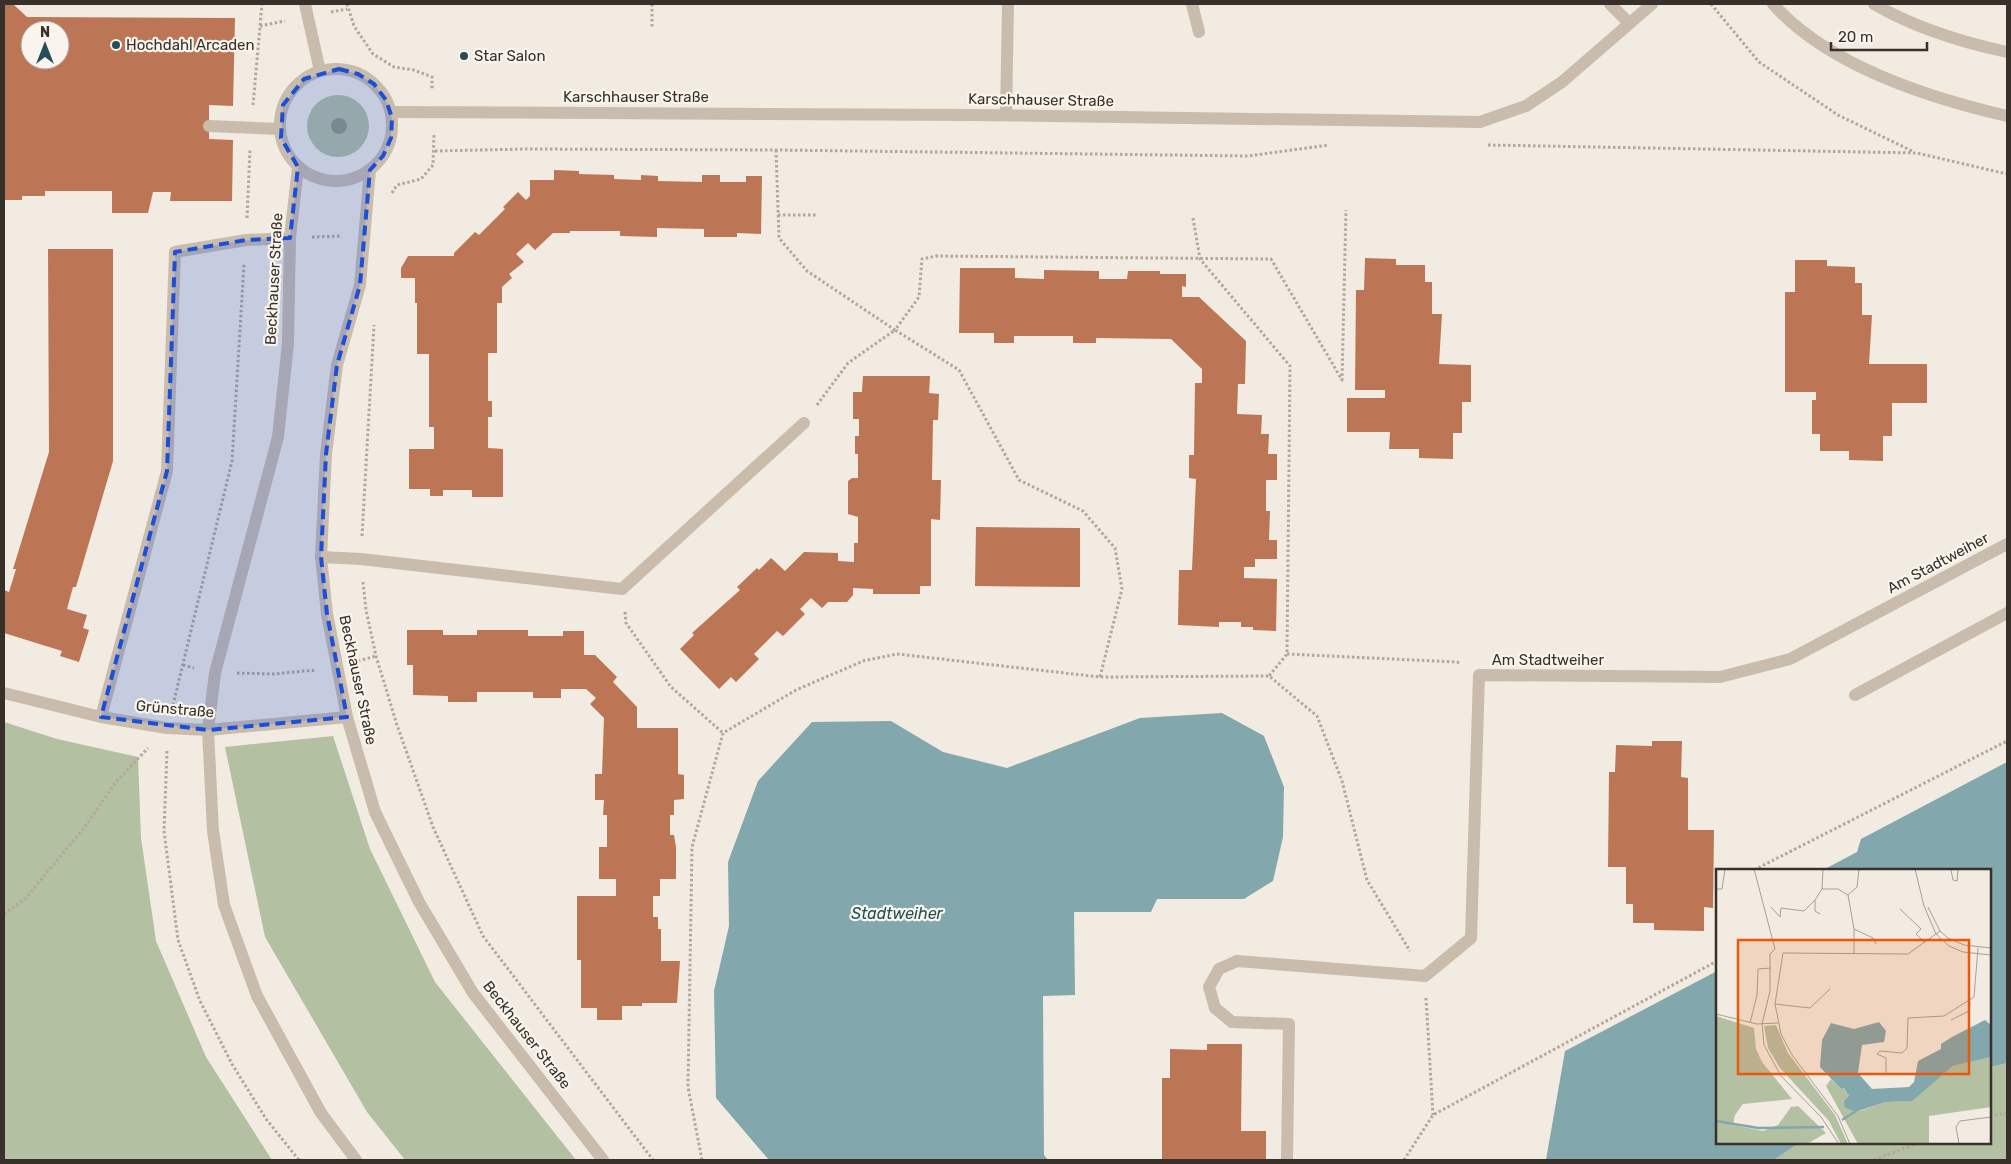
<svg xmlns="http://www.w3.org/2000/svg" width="2011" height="1164" font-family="Rubik,sans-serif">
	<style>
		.green { fill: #b3c0a2 }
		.water { fill: #82a7ac }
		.building { fill: #bc7555; fill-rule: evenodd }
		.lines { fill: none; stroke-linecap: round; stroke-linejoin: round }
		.path { stroke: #b5a698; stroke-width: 3; stroke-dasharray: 2.5 2.5; stroke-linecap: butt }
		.service { stroke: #c9bcad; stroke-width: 12 }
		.pedestrian { stroke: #c9bcad; stroke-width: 12 }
		.minor { stroke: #c9bcad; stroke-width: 12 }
		.tertiary { stroke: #c9bcad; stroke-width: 12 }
		.tree { fill: #929880 }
		.marked { fill: #1d4ed8; fill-opacity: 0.2; stroke: #1d4ed8; stroke-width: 4; stroke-dasharray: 10 6; stroke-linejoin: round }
		.poi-dot { fill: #244f56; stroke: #f9f5ed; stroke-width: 2 }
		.labels { text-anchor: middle; stroke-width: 4.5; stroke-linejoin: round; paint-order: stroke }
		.poi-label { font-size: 15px; fill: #38302b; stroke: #f9f5ed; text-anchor: start }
		.street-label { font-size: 15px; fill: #38302b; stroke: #f9f5ed }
		.water-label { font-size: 16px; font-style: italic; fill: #244f56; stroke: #f9f5ed }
		.inset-river { fill: none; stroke: #82a7ac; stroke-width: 2.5 }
		.inset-road { fill: none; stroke: #a7a098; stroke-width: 1 }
		.view { fill: #e8590c; fill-opacity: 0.15; stroke: #e8590c; stroke-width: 2.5 }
		.inset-edge { fill: none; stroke: #38302b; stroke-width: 2.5 }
	</style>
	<rect width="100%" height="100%" fill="#f1ebe1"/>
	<g class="green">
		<circle cx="338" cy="126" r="31"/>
		<path d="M4,722L57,739L138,757L141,838L156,941L206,1057L272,1160H4Z"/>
		<path d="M333,736L370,849L435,982L576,1160H405L367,1112L265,937L225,747Z"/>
		<path d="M2007,1063V1160H1774L1799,1143H1990V1067Z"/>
	</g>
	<g class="water">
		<path d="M1222,713L1264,736L1284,787L1283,837L1273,881L1244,899H1157L1151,912H1074L1075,995L1043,996L1044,1155L1048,1160H769L716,1098L714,991L729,926L728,862L758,781L812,722L891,721L943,752L1007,768L1140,718Z"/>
		<path d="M2007,762V1063L1990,1067V870H1823L1857,852L1861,839Z"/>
		<path d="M1717,971V1143H1799L1774,1160H1546L1565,1051Z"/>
	</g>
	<g class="building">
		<path d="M4,4H13L27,17L235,18L233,106L209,105V139L233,140L232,201H170L171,192H153L148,213H112V191H45V196H22V200H4ZM30,30H60V60H30Z"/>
		<path d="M554,170L579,171V174L614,175V179L641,180V175L658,176V181L702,182V175H720V182H746V176H762L761,234L737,233V237H704V229L657,228V237L620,236V231H570V233H553L535,250L528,243L516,254L524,262L509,274L512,278L502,287V303H497V353H488V401H492V417H488V448L503,449V497H472V490H443V496H430V489H409V449H434V427H429V354H417V303H415V278H401V268L408,256H454V253L475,232L479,235L505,209L503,207L518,192L526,200L530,196V180H554Z"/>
		<path d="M48,249H113V461L76,587H73L67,609L87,615L83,628L89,630L79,662L60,656L62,651L4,633V590L9,592L16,569H13L49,452Z"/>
		<path d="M1365,258L1396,259V265H1425V282H1432V314H1442L1439,364L1471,365V402H1462V433H1453V459L1419,458V449H1389L1390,432H1347V398H1385V390H1355L1356,290H1364Z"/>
		<path d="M1795,260H1827V266L1855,267V283H1862V315H1872L1869,364H1927V403H1892V436H1883V461L1849,460V451H1820V434H1812V400H1816V392H1785V292H1795Z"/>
		<path d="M960,268H1015V278L1044,279V270L1099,271V279H1127L1128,271H1160V274H1186V287L1182,286V297H1199L1246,341L1245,384H1238L1237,414L1262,415L1261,434H1269L1268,454H1277V480H1266V511H1270L1269,540H1277V559H1255V567H1244V578L1277,579L1276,631L1253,630V627H1241V622H1219V627L1178,625L1179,570H1192L1196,479L1189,478V455H1194L1195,383H1202V369L1171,339L1096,338V343H1073V336H1014V343H994V333H959Z"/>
		<path d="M863,376H930L929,393L939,394L938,420H933L932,480H941L940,520L931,519V586H920V594H873V589L853,588V595L847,602H828L822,608L811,598L800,609L805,614L783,636L777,631L754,654L759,659L736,682L731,677L719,689L680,649L694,635L692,633L740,590L737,587L757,568L759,570L771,558L785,571L804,552L838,553V561L854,562V543H858V517L848,514V481L852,478H858V454H855V436H859V419H853V392H862Z"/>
		<path d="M976,527L1080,528V587L975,586Z"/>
		<path d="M407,630H443V635H477V630H528V636H563V631H584V655H595L617,677L613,682L637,707V728H678V774L684,775V799L674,800V815H670V835H674L676,847V879H660V896H653V917H658V929H661V961H680L677,1003H642V1006H622V1020H597V1008H581V960H577V896H616V879H599V847H607V815H603L604,800H595V774H602L604,718L590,704L596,698L586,689H561V698H533V692H477V702H448V696L413,695V665H407Z"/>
		<path d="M1652,741H1682L1681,777L1688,778V830H1714L1713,908L1704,907V931L1654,930V923H1633V904H1626V867H1608L1609,772H1615L1616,745L1652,746Z"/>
		<path d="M1207,1044H1242L1241,1131H1266V1160H1162V1078H1170V1049L1207,1050Z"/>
	</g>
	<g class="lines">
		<g class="path">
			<path d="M347,4L354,26L373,54L394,67L414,70L432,77V90"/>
			<path d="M652,4V29"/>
			<path d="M1711,4L1759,62L1838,115L1914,152"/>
			<path d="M331,12L347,9"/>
			<path d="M260,26L285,21"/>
			<path d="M253,105L262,4"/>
			<path d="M1488,145L1917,153L2007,174"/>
			<path d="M776,150L779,238L807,271L895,330L919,297L922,259L936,256L1271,259L1342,380L1346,210"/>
			<path d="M435,151L528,149L776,150L1248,156L1329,145"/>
			<path d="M392,193L397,185L421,179L433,165L434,134"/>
			<path d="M778,215H818"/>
			<path d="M247,218L250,149"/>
			<path d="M1193,218L1200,259L1290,366L1287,654L1269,676"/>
			<path d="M312,237L341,236"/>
			<path d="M817,405L848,363L895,330L959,370L1019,480L1083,511L1115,548L1122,589L1100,677"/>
			<path d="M362,536L374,325"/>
			<path d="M363,582L366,610L376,656L397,725L433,827L483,936L653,1160"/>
			<path d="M625,612L626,623L671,687L723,733"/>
			<path d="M1287,654L1457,662L1461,664"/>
			<path d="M358,661L376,656"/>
			<path d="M183,665L194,668"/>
			<path d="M237,673L274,674L316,670"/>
			<path d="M173,705L232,461L244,264"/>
			<path d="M167,751L164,831L178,940L200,1001L232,1064L266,1119L299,1160"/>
			<path d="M1754,870L2007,741"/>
			<path d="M4,914L25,899L84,828L116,782L148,748"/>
			<path d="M1426,998L1433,1115"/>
			<path d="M1990,1116L2007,1113"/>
			<path d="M702,1160L688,1087L692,847L723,733L796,690L863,661L897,654L1100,677L1269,676L1317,716L1342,781L1367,880L1410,951"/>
			<path d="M1404,1160L1433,1115L1717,961"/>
			<path d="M1874,1160L1918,1143"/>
		</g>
		<g class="service">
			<path d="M1610,4L1629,23"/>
			<path d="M209,126L280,129"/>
			<path d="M321,557L361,559L622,589L804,423"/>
			<path d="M1855,695L2007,613"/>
			<path d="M1237,961L1219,969L1209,987L1215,1008L1232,1022L1289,1024L1287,1159"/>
		</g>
		<g class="pedestrian">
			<path d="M1192,4L1199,32"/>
			<path d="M1006,115L1008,4"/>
		</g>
		<g class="minor">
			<path d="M391,112L973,115L1480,122L1526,106L1562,82L1652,4"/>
			<path d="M4,693L101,717L167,728L208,730L347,717"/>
			<path d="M101,717L167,471L175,252L246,240L290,238"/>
			<path d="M1237,961L1425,976L1471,938L1479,675L1720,677L1790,659L2007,544"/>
		</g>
		<g class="tertiary">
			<path d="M305,4L320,71"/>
			<path d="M1773,4C1827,65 1929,98 2007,116"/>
			<path d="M1874,4C1915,28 1961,42 2007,52"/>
			<circle cx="336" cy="125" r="56"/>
			<path d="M298,167L290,238L288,343L278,437L215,673L208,730L213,831L224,905L257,996L321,1113L356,1160"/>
			<path d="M370,170L360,285L337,365L326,454L321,557L327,614L347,717L375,812L419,902L473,993L603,1160"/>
		</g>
	</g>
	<circle class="tree" cx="339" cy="126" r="8"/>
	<path class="marked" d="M339,69L358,74L374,84L386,100L392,118L391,138L383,156L370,170L360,285L337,365L326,454L321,557L327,614L347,717L208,730L101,717L167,471L175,252L246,240L290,238L298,167L281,138L283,105L304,79Z"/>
	<g class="poi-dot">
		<circle cx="116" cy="45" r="5"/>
		<circle cx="464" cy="56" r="5"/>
	</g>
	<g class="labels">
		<g class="poi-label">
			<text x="126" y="50">Hochdahl Arcaden</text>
			<text x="474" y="61">Star Salon</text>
		</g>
		<g class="street-label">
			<text x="636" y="102">Karschhauser Straße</text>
			<text transform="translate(1041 100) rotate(1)" y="5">Karschhauser Straße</text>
			<text transform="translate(274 279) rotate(-87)" y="5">Beckhauser Straße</text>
			<text transform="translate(1938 563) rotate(-28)" y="5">Am Stadtweiher</text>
			<text x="1548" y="665">Am Stadtweiher</text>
			<text transform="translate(358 680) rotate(78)" y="5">Beckhauser Straße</text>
			<text transform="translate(175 709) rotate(5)" y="5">Grünstraße</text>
			<text transform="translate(527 1035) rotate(52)" y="5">Beckhauser Straße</text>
		</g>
		<g class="water-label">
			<text x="897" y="919">Stadtweiher</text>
		</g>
	</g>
	<g transform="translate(1716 869)">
		<rect width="275" height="275" fill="#f1ebe1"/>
		<path d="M0,147L38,159L40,180L46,193L76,230L27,235L19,246L17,256L47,262L62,256L75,238L82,237L110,264L91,275H0ZM60,156L72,184L119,246L132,275H125L113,252L64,199L52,179L48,157ZM275,188V238L213,247V275H142L110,217L115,210L125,220L128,219L133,227V239L144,242L170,233L195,232L237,197Z" fill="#b3c0a2"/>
		<path d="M269,151L275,156V188L237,197L196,232L170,233L139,243L129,238L128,232L133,227L128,219L125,220L104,198L106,171L115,154L138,160L163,153L170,162L168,173L146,176L142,204L156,220L193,218L198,213L202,192L225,180V175L236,168Z" fill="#82a7ac"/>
		<path class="inset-river" d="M126,251L140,242M0,252L42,259L108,258"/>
		<path class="inset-road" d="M38,0L59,80M199,0L208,37L220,65L233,77L247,83L275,86M205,0H249M235,1L237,11L241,12L242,1M0,20H6L9,0M106,20H122L132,26L138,60V85M132,26L141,18L143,0M99,31L106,20L107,0M55,38L64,48L65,39L88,42L99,31V42L104,45M212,38L224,62L232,69L248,76L275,79M184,40L205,60L200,65L209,74M138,60L157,69L160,75M59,80L54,85V122L46,155L48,176L65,207L105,248L123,275M67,84L59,135L65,165L76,186L122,247L134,275M67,84L192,85L224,62M59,135L94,139L114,120M0,145L41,155L62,154M235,151L253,142L254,134M34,154L41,126L42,100L55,99M170,205V189L161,185L164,182L186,184L191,179L192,149L228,147L258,128L262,79M243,275L240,258L244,252L275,248"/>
		<path class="view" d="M22,71H253V205H22Z"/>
		<rect width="275" height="275" class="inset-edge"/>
	</g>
	<rect width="2011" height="1164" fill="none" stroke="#38302b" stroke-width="10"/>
	<g transform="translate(45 45)"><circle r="24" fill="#f9f5ed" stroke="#aca69f"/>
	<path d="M0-4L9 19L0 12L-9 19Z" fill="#244f56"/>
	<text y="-8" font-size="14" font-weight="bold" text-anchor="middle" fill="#38302b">N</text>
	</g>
	<path d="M1831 42v8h96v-8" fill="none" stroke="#38302b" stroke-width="2.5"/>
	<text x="1838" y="42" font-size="15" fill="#38302b" stroke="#f9f5ed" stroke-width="4" paint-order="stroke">20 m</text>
</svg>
